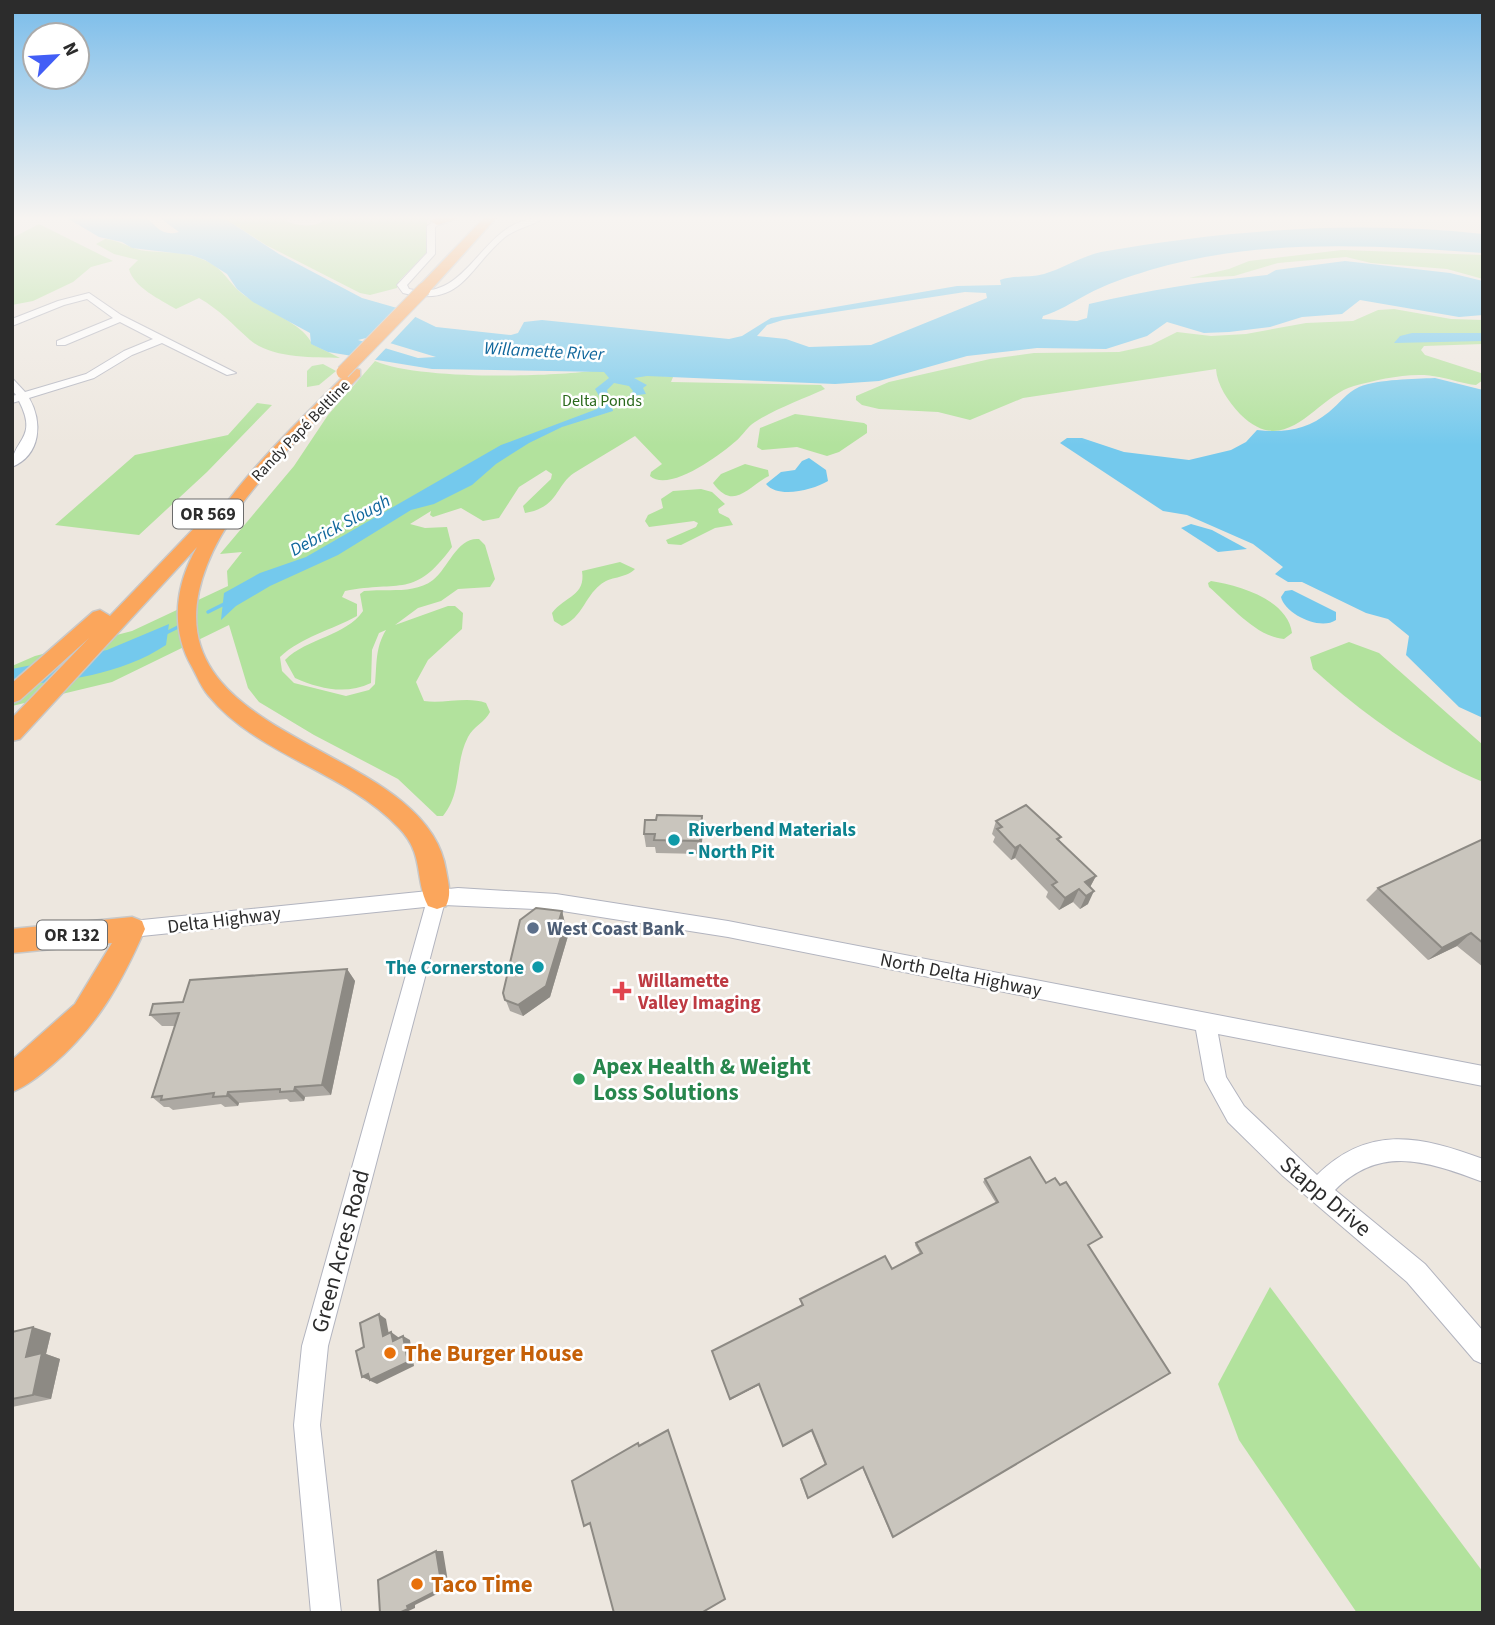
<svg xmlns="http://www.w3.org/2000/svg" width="1495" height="1625" font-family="'Source Sans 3',sans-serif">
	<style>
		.green { fill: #b2e29d }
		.water { fill: #74c9ed; fill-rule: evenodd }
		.pier { fill: #ede7df }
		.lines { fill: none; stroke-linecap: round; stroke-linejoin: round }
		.stream { stroke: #74c9ed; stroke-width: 3.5 }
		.minor-casing { stroke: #b2b4bf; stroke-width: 2 }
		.highway-casing { stroke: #c8c8c8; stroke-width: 3 }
		.minor { fill: #fff; fill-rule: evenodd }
		.highway { fill: #fba65c; fill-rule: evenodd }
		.highway-bridge-casing { stroke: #c8c8c8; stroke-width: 15; stroke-linecap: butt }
		.highway-bridge { stroke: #fba65c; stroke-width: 13 }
		.wall { fill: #ada9a3 }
		.shaded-wall { fill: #8d8a84 }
		.building { fill: #c9c5bd; stroke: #8d8a84; stroke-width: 2 }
		.culture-dot { fill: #0f9aa8; stroke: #fff; stroke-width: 2.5 }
		.service-dot { fill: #5c6f8a; stroke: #fff; stroke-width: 2.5 }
		.health-dot { fill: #e0444e; stroke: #fff; stroke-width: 2.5 }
		.leisure-dot { fill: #2e9e5b; stroke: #fff; stroke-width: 2.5 }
		.food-dot { fill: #e8710a; stroke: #fff; stroke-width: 2.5 }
		.labels { text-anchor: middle; stroke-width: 5; stroke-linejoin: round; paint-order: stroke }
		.far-park-label { font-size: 16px; fill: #2a691c; stroke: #fff }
		.far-street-label { font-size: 16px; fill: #2c2c2c; stroke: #fff }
		.far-water-label { font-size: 18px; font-style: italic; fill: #10679c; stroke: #fff }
		.shield { fill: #fff; stroke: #6b6b6b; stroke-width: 2 }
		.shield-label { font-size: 18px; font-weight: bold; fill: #2c2c2c }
		.culture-label { font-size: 19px; font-weight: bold; fill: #0d838f; stroke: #fff; text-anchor: start }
		.street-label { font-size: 19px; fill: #2c2c2c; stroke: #fff }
		.service-label { font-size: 19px; font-weight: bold; fill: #4e5e75; stroke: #fff; text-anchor: start }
		.health-label { font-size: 19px; font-weight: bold; fill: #be3a42; stroke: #fff; text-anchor: start }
		.near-leisure-label { font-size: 23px; font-weight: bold; fill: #27864d; stroke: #fff; text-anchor: start }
		.near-street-label { font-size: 23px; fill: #2c2c2c; stroke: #fff }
		.near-food-label { font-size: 23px; font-weight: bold; fill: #c56008; stroke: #fff; text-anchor: start }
	</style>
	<rect width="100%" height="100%" fill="#ede7df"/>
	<g class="green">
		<path d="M224,218H290L285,220C296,227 318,228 327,218H432L427,221V252L399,281L397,288L370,295L360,293L266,245Z"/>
		<path d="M39,224L113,261L91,267L73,282L33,301L12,305V238Z"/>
		<path d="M105,239C120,240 132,250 146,251C165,253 186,251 204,260C223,268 226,279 239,291C258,308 303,322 312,344L340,358C313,357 272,359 250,340C232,324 220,310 199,298L176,309C161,300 133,287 129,269L138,260L114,254L96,244Z"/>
		<path d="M1342,250L1483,255V279L1447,269L1371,263L1346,257L1278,263L1234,276L1189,278L1229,269L1249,261Z"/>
		<path d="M1394,309L1451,319L1483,320V344L1424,346L1421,350L1425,355L1481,373L1483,380L1476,385C1463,384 1452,379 1439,377C1414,371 1379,379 1354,386C1316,396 1287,461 1240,414C1228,401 1217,385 1216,369L1023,398L970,420L938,412L879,409L862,405L856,400V396L889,382L990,359L1034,353L1119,352L1151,345L1177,332L1211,336L1246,334L1306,323L1353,321L1378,310Z"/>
		<path d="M375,361C419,380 544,377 592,371C617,368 648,375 673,377L671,382L821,385L825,389C803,399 775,409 755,422C748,426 743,435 736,441C720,455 669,493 650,476L651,472L662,464L635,436C615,448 594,461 574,473C556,485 558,508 525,513L523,506L551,479L552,474L546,470L519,487L499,518L483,521L461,508L433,517L430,515L431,511L410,524L425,528L447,527L452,547C414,599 401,580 345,591L342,597L357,604V616C332,630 301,637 280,657L282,671L294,683L346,696L369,690L375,684C377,664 375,648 386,630L379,633L372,650L371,683C346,695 320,689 295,678L285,660C307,638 346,636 363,611L360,594L364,591C386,588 413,595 433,580C449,567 457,537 479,539L485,545L495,579L490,587L458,589L441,601L418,608L395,625L448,606H455L463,613L462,629L428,660L416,682L424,701C444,704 468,696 486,703L490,712C485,722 473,727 468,737C454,764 463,791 443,816H437L398,779L314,735L259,702L248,688L229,625L112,682L12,706V666L35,656L132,631L228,586L227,571L242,552L220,554L294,466L328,415Z"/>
		<path d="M323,364L336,371L319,385L307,387V371L312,366Z"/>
		<path d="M257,403L272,405L207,472L139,535L55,525L135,455L228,435Z"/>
		<path d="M795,414L864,423L867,425V433L839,452L827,456L797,447L762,450L757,447L760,428Z"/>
		<path d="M745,464L768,470L769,476C748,486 734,512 713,483L721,474Z"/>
		<path d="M701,489L712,492L725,504L718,509L719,513L729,518L733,525L715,528L681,545L668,544L666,540L696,527L698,523L694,521L649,527L645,521L648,515L663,508L661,499L673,491Z"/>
		<path d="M620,562L635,569C625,579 610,576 600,585C584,598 583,617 562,626L554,621L552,613C565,596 586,596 582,571Z"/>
		<path d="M1211,581C1239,585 1288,600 1292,633L1284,639C1256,637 1229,604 1209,587L1208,583Z"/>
		<path d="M1349,642L1379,653L1483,745V782C1422,757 1362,713 1313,669L1310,657Z"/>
		<path d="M1270,1287L1483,1572V1613H1357L1239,1440L1218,1384Z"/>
	</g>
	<g class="water">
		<path d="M67,218H147C156,226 162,237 179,232L160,218H224L279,254L362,298L397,308L436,327L511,335L518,333L524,322L542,320L729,339L742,336L771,318L957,286L1001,285L1000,280C1015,275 1029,278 1044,274C1064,268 1080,257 1101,252C1227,230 1355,220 1483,234V253C1372,245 1259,238 1150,270C1128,277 1106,284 1086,295C1071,303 1059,311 1043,316L1042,319L1077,321L1087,318L1089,304C1148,290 1207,281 1267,275L1276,270L1345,261L1450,273L1483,281V315L1459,317L1360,300L1342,314L1302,317L1270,327L1229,332L1204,333L1167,322L1147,336L1106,349L1037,348L967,356L879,381L835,384L647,376L634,378L647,385L643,388L646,394L629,396L633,391L629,386L614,383L607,390L613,411L562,427L529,443L496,464L472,485L434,504L411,510L338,555L270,586L236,606L221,620L224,593L260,573L306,557L501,445L597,409L602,401L595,389L609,378L604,372L432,369L328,352L311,344L310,333L253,302L237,289L227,274L205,260L191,255L132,248L122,242L99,237ZM965,292L986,293L987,298L871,345L809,347L786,339L757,336L767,325L783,320ZM370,337L436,357L418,358L358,340Z"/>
		<path d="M1412,333H1482L1483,341L1394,343L1400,336Z"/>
		<path d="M1435,378L1483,390V718L1459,707L1406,655L1409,636L1388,619L1366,613L1302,582H1288L1275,574L1283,567L1253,544L1187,515L1163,511L1060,443L1067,438H1082L1124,452L1189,460L1231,450L1246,442L1257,430C1285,433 1307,430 1329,412C1340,403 1346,393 1359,387C1380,379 1413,379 1435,378Z"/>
		<path d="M809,458L826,470L828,481C813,490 778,499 766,484L781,472L795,470L802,461Z"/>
		<path d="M1191,524L1212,530L1247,549L1218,552L1181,528Z"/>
		<path d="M1292,590L1336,612V620C1320,631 1285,614 1281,597L1285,591Z"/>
		<path d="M169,624L166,645C121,675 65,681 12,686V669L107,650Z"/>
	</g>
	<path class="pier" d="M402,306L419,313L372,363L350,359Z"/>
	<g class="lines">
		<g class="stream">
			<path d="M208,612L226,603"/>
			<path d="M164,634L182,625"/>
		</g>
		<g class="minor-casing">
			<g id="minor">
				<path d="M439,218H448L435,227V254L407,285L409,289C472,304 481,215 544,218C532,226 517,228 505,237C467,269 462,308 403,293L397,285L427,253V226Z"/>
				<path d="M89,293L121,315L236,373L227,375L162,343L132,355L94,378L29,398C43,422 41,455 12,467C12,438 39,440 19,401L12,403V396L16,395L12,390V378L25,392L86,374L124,351L153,339L120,322L65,345H57V341L113,318L87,299L64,305L12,326V319L58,301Z"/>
				<path d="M458,888L556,894L728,921L1483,1066V1086L1218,1034L1226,1077L1244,1106L1317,1175C1369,1124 1421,1136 1483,1159V1182C1429,1162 1381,1144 1335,1190L1425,1264L1483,1331V1364L1474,1360L1407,1282L1283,1176L1228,1122L1205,1080L1196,1030L728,937L556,910L444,905L328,1346L320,1425L341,1613H311L294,1425L302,1346L425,907L132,937L125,935L122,929L125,923L132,921Z"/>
			</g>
		</g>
		<g class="highway-casing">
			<g id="highway">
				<path d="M436,218H459L437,225L431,221Z"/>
				<path d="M484,218H496L429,292H419V286Z"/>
				<path d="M355,368L360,370V376C309,429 234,495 207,565C137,744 426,740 446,870C448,882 452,894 446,906L437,909L428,906C414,878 425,855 399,828C345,771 258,756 208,695C201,687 197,676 192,667C170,629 175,585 197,547L20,739L12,741V718L89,638L20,700L12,703V683L93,612L100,610L110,616L202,520H214C252,465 303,417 350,370Z"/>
				<path d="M132,917L142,921L145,929C122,982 97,1027 52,1065C40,1075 27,1086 12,1092V1060L75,1004L112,943L12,953V929Z"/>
			</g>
		</g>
		<use href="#minor" class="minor"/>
		<use href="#highway" class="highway"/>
		<g class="highway-bridge-casing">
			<path id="highway-bridge" d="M343,372L424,289"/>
		</g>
		<use href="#highway-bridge" class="highway-bridge"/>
	</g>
	<g class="wall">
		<path d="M996,821L1061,837L1059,840L1096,876L1090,887L1088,904L1080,909L1073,902L1059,910L1046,897L1048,892L1015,858L1011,860L993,842L995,837L992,834Z"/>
		<path d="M703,829L701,854L656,853L655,847H646L644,834Z"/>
		<path d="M1483,839V967L1457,946L1428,960L1366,900L1378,888Z"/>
		<path d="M562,911L568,936L550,997L523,1016L510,1011L503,993Z"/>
		<path d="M347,969L355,981L331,1095L305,1097L304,1101L290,1102L287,1099L239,1103L238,1106L225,1107L221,1104L173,1110L169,1107H164L152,1097L175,1026H162L150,1015L183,1002Z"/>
		<path d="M985,1179L1046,1183L1060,1185L1102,1237L1089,1245L892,1537L862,1467L807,1498L800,1479L825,1465L811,1431L783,1447L759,1385L730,1400L712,1351L802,1306L800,1299L892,1269L920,1254L915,1245L916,1243L996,1203L983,1182Z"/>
		<path d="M12,1332L51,1333L46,1354L60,1359L51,1399L12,1407Z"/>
	</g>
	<g class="shaded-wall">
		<path d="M702,816L703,829L701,854L700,841Z"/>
		<path d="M1020,845L1015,858L1011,860L1015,848Z"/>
		<path d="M1096,876L1089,889L1085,882Z"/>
		<path d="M1079,889L1073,902L1059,910L1065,898Z"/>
		<path d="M1094,891L1088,904L1080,909L1086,896Z"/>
		<path d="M562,911L568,936L550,997L523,1016L518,1005L558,924Z"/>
		<path d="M1471,933L1457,946L1428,960L1442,948Z"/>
		<path d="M347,969L355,981L331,1095L322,1085Z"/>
		<path d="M295,1087L305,1097L304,1101L294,1091Z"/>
		<path d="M228,1092L239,1103L238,1106L227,1096Z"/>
		<path d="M379,1314L386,1319L390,1340L383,1336Z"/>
		<path d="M33,1327L51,1333L46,1354L60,1359L51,1399L33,1395L26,1357Z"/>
		<path d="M391,1332L398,1337L399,1345L393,1341Z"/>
		<path d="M403,1336L410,1340L414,1366L377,1384L362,1377L368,1374Z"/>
		<path d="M759,1384V1385L730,1400V1399Z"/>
		<path d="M436,1551H443L449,1588L415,1605V1608L404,1613H399Z"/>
	</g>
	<g class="building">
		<path d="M1026,805L1061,837L1057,839L1096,876L1085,882L1094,891L1086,896L1079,889L1065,898L1052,885L1057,882L1020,845L1015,848L997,829L1002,827L996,821Z"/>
		<path d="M657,815L702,816L700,841L654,840L655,834H644L645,820H656Z"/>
		<path d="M1483,839V943L1471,933L1442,948L1378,888Z"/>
		<path d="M536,908L562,911L558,924H565L546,986L518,1005L505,1000L503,993L520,920Z"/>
		<path d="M347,969L322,1085L295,1087L294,1091L280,1092V1089L228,1092L227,1096L213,1097L214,1093L161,1100L162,1096L152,1097L179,1013L150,1015L153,1004L183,1002L190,980Z"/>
		<path d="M1030,1157L1046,1183L1055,1178L1060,1185L1066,1182L1102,1237L1088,1245L1170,1373L893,1537L863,1467L808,1498L801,1479L826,1464L812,1430L783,1446L759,1384L730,1399L712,1351L803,1305L800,1299L885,1256L892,1269L922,1253L916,1243L998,1202L985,1179Z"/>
		<path d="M379,1314L383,1336L391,1332L393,1341L403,1336L408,1362L370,1380L368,1374L362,1377L356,1351L364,1347L360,1323Z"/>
		<path d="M33,1327L26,1357L42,1353L33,1395L12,1399V1332Z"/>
		<path d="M668,1430L725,1599L701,1613H614L590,1523L584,1526L572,1481L638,1443L639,1446Z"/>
		<path d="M436,1551L442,1588L407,1606L408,1609L399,1613H380L378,1580Z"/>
	</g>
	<linearGradient id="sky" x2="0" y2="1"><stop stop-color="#79bcea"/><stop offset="0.49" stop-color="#f7f4f1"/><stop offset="1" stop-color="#f7f4f1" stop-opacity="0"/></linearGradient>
	<rect width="1495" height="445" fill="url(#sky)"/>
	<g class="culture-dot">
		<circle cx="674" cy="840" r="7"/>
		<circle cx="538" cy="967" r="7"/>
	</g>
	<circle class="service-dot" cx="533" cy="928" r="7"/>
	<path class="health-dot" d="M618.5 980.5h7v7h7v7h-7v7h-7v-7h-7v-7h7z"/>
	<circle class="leisure-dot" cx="579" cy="1079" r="7"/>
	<g class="food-dot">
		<circle cx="390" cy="1353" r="7"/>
		<circle cx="417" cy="1584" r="7"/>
	</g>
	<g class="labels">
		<g class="far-park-label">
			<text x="602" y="406">Delta Ponds</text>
		</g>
		<g class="far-street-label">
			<text transform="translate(300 430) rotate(-46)" y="6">Randy Papé Beltline</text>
		</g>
		<g class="far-water-label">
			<text transform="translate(544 351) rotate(3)" y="6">Willamette River</text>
			<text transform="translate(340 525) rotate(-28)" y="6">Debrick Slough</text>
		</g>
		<g class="shield">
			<rect x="173" y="499.5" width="70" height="29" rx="5"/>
			<rect x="37" y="920.5" width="70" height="29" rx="5"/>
		</g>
		<g class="shield-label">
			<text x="208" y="520">OR 569</text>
			<text x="72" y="941">OR 132</text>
		</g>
		<g class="culture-label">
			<text x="688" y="836">Riverbend Materials<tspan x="688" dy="22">- North Pit</tspan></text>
			<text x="524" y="974" text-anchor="end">The Cornerstone</text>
		</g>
		<g class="street-label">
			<text transform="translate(224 919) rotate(-7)" y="7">Delta Highway</text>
			<text transform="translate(961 974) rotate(11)" y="7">North Delta Highway</text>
		</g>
		<g class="service-label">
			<text x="547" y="935">West Coast Bank</text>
		</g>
		<g class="health-label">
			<text x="638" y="987">Willamette<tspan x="638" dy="22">Valley Imaging</tspan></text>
		</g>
		<g class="near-leisure-label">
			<text x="593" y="1074">Apex Health &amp; Weight<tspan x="593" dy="26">Loss Solutions</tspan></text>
		</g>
		<g class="near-street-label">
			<text transform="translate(1326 1196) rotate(40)" y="8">Stapp Drive</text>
			<text transform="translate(340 1251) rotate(-75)" y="8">Green Acres Road</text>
		</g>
		<g class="near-food-label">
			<text x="404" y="1361">The Burger House</text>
			<text x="431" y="1592">Taco Time</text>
		</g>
	</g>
	<rect width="1495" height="1625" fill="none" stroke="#2c2c2c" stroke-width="28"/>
	<g transform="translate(56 56) rotate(65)"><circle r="33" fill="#ffffff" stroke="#ababab" stroke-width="2"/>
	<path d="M0-5L12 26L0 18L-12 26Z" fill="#425ef6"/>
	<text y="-10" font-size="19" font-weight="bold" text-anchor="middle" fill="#2c2c2c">N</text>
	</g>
</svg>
